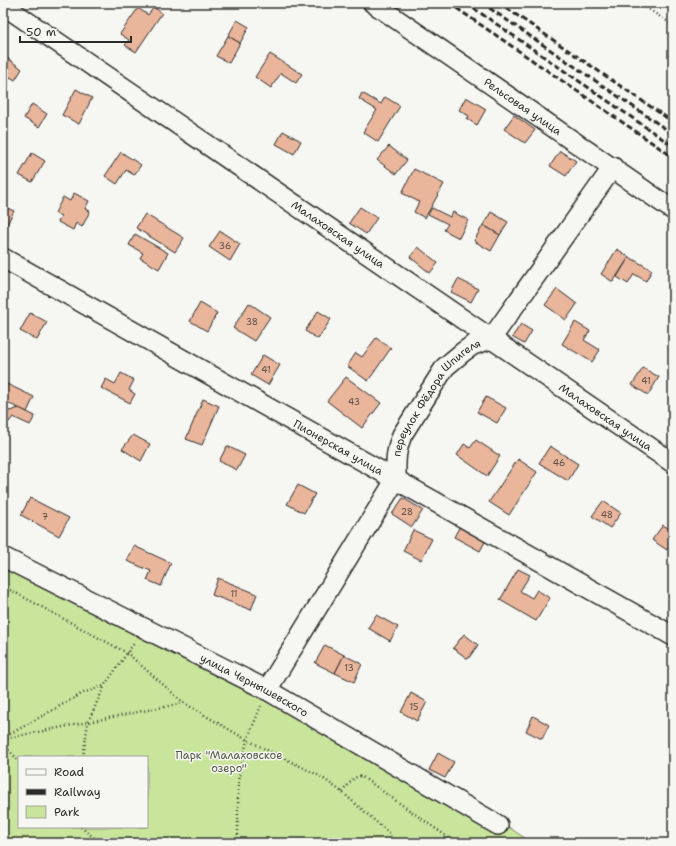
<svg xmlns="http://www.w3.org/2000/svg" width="676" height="846" font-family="'Shantell Sans',sans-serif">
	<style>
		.green { fill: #c9e59c; stroke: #7a8864; fill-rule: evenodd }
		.building { fill: #e9b59b; stroke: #2b2b2b }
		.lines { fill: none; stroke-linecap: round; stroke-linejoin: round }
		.minor-casing { stroke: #2b2b2b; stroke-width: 22 }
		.path { stroke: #2b2b2b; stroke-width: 2.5; stroke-dasharray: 1 3; stroke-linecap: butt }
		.minor { stroke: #f6f6f2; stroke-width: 19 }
		.rail { stroke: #2b2b2b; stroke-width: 3; stroke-dasharray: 6 3; stroke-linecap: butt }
		.labels { text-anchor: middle; stroke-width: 3; stroke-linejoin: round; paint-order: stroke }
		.number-label { font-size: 9px; fill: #5a4e47 }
		.street-label { font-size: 11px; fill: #2b2b2b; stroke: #f6f6f2 }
		.park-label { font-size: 11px; fill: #525a47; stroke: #f6f6f2 }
	</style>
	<rect width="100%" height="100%" fill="#f6f6f2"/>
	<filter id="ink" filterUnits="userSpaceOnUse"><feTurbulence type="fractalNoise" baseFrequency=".025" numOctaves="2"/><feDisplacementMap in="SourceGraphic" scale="8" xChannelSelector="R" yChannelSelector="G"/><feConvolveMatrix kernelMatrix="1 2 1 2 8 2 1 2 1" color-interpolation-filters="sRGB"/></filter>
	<g filter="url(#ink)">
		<path class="green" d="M3,557L469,800L532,843H3ZM19,757H147V827H19Z"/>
		<g class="building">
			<path d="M154,7L162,13L136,52L125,45L129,40L120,34L138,8L148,15Z"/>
			<path d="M237,20L249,27L240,43L228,36Z"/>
			<path d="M228,36L240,43L229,63L216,56Z"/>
			<path d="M270,54L302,74L296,83L281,73L271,88L255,77Z"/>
			<path d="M3,55L22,69L15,80L10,77L3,87Z"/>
			<path d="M76,89L92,98L79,124L62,115Z"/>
			<path d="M362,93L381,104L385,97L400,106L378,142L363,132L377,110L359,99Z"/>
			<path d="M466,97L486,109L477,125L467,119L469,116L459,110Z"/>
			<path d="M32,104L47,114L39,127L24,118Z"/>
			<path d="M514,115L535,130L525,143L504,129Z"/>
			<path d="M283,131L301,141L294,154L276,144Z"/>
			<path d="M389,146L407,160L396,174L377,160Z"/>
			<path d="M560,151L576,161L566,176L550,166Z"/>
			<path d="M121,152L141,165L134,175L126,170L117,184L105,176Z"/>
			<path d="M32,153L45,161L32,182L19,175Z"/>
			<path d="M414,169L444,184L425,218L414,212L419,202L402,193Z"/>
			<path d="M74,193L89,201L85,209L90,211L82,227L76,223L73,230L58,222L61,216L55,213L63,197L70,201Z"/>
			<path d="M3,206L14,211L6,226L3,225Z"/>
			<path d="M360,207L377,218L366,234L349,223Z"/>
			<path d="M432,208L450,217L453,212L468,220L459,238L444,230L448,224L428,214Z"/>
			<path d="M491,212L508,222L500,235L483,225Z"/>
			<path d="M145,214L184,238L175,252L136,228Z"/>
			<path d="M483,225L500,235L491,251L474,241Z"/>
			<path d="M220,231L240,244L230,261L209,247Z"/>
			<path d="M135,234L168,253L159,269L140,258L143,253L129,245Z"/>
			<path d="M418,247L438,263L430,273L410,257Z"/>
			<path d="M617,249L629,257L613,282L601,274Z"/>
			<path d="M629,257L652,270L646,281L634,274L628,284L617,277Z"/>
			<path d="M458,279L478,289L471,302L451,292Z"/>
			<path d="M557,289L577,304L566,320L545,305Z"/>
			<path d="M200,303L217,313L207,331L190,321Z"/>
			<path d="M249,303L270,317L254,341L233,328Z"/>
			<path d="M318,311L331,319L318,339L305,331Z"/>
			<path d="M30,313L47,322L37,340L20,331Z"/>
			<path d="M575,322L590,331L584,340L600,350L592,362L562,344Z"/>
			<path d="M521,324L532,331L524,344L512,337Z"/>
			<path d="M376,338L391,348L368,381L347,366L356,353L362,357Z"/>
			<path d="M263,355L280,365L268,385L251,375Z"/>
			<path d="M643,368L659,377L648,395L632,385Z"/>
			<path d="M121,373L134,380L129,390L135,394L130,403L101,388L106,379L115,384Z"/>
			<path d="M346,377L381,403L362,428L327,401Z"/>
			<path d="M7,384L34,397L27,412L3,401V392Z"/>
			<path d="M486,397L506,408L497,423L477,412Z"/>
			<path d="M203,399L219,406L202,445L186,439Z"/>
			<path d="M3,408L10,411L19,408L35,416L30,425L13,417L9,422L3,420Z"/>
			<path d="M133,435L150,444L141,461L122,449Z"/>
			<path d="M476,440L500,456L487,476L457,455L464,444L470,448Z"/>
			<path d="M227,446L245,455L237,470L219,461Z"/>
			<path d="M550,446L578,464L568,481L539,463Z"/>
			<path d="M518,459L537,472L509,515L489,502Z"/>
			<path d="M298,485L315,494L304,513L287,504Z"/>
			<path d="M30,498L69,518L59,536L21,515Z"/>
			<path d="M403,498L423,510L412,527L392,514Z"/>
			<path d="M603,501L621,513L610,528L592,516Z"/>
			<path d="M462,522L488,536L480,551L454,537Z"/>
			<path d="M663,525L673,531V542L667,550L652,540Z"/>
			<path d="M413,530L432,539L421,560L403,551Z"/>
			<path d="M134,546L171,563L161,586L147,580L151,571L127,561Z"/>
			<path d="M518,569L530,575L520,591L532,598L537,590L550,598L536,621L500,600Z"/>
			<path d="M218,578L257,594L251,610L212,595Z"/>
			<path d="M376,615L398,627L390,641L368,628Z"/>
			<path d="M464,634L478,645L468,659L453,648Z"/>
			<path d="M325,645L344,655L335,673L315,663Z"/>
			<path d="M344,655L362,664L354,682L335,673Z"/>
			<path d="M411,693L427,702L417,721L401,712Z"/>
			<path d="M533,716L549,725L542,739L526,731Z"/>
			<path d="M438,753L454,762L445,778L429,770Z"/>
		</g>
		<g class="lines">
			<g class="minor-casing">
				<g id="minor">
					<path id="s1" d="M373,3L673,210"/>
					<path id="s2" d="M3,5L673,463"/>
					<path id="s3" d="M3,258L673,636"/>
					<path id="s4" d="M3,557L267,690L498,825"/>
					<path id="s5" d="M267,690L396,479C396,462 395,452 402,435L445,367L463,352L473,345L491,339L613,167"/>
				</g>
			</g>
			<g class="path">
				<path d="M639,3L673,25"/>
				<path d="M3,586L127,653L184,703L247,740L320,776L342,792L389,833L393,843"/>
				<path d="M3,738L83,693L104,686L135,642"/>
				<path d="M3,739L183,703"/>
				<path d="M3,744L19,761"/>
				<path d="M83,757L88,722L104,687"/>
				<path d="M342,792L354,778L361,776L456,843"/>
				<path d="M81,827L100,843"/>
				<path d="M238,843V781L247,740L261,706"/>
			</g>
			<use href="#minor" class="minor"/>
			<g class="rail">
				<path d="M449,3L673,157"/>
				<path d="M466,3L673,146"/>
				<path d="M482,3L673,134"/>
				<path d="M499,3L673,122"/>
			</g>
		</g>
	</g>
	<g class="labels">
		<g class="number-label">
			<text x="225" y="249">36</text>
			<text x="252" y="325">38</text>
			<text x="266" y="373">41</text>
			<text x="646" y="384">41</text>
			<text x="354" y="405">43</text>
			<text x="559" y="466">46</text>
			<text x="407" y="515">28</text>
			<text x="607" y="518">48</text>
			<text x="45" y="520">7</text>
			<text x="234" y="597">11</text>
			<text x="349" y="671">13</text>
			<text x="414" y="710">15</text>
		</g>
		<g class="street-label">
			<text dy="4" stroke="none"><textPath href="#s1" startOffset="182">Рельсовая улица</textPath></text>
			<text dy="4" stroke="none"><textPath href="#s2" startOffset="406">Малаховская улица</textPath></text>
			<text dy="4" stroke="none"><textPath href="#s5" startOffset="343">переулок Фёдора Шпигеля</textPath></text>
			<text dy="4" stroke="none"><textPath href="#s2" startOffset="730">Малаховская улица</textPath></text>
			<text dy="4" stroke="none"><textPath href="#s3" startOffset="385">Пионерская улица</textPath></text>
			<text dy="4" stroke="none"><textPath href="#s4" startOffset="282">улица Чернышевского</textPath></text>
		</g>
		<g class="park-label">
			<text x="229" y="759">Парк "Малаховское<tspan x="229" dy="13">озеро"</tspan></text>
		</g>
	</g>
	<rect width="676" height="846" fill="none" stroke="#f6f6f2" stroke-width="16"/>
	<rect x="8" y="8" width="660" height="830" fill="none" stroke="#2b2b2b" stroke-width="1.5" filter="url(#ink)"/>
	<rect x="18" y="756" width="130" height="72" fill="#f6f6f2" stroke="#a5a5a2"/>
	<rect x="26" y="769" width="20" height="6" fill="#f6f6f2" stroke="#a5a5a2"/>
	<text x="54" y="776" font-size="12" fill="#2b2b2b">Road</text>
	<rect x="26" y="789" width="20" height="6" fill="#2b2b2b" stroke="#a5a5a2"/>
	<text x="54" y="796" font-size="12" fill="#2b2b2b">Railway</text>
	<rect x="26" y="806" width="20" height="12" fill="#c9e59c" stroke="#a5a5a2"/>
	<text x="54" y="816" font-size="12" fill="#2b2b2b">Park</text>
	<path d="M20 36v6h111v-6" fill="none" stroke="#2b2b2b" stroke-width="2"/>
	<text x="26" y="36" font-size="12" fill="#2b2b2b" stroke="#f6f6f2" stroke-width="3" paint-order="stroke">50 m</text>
</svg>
